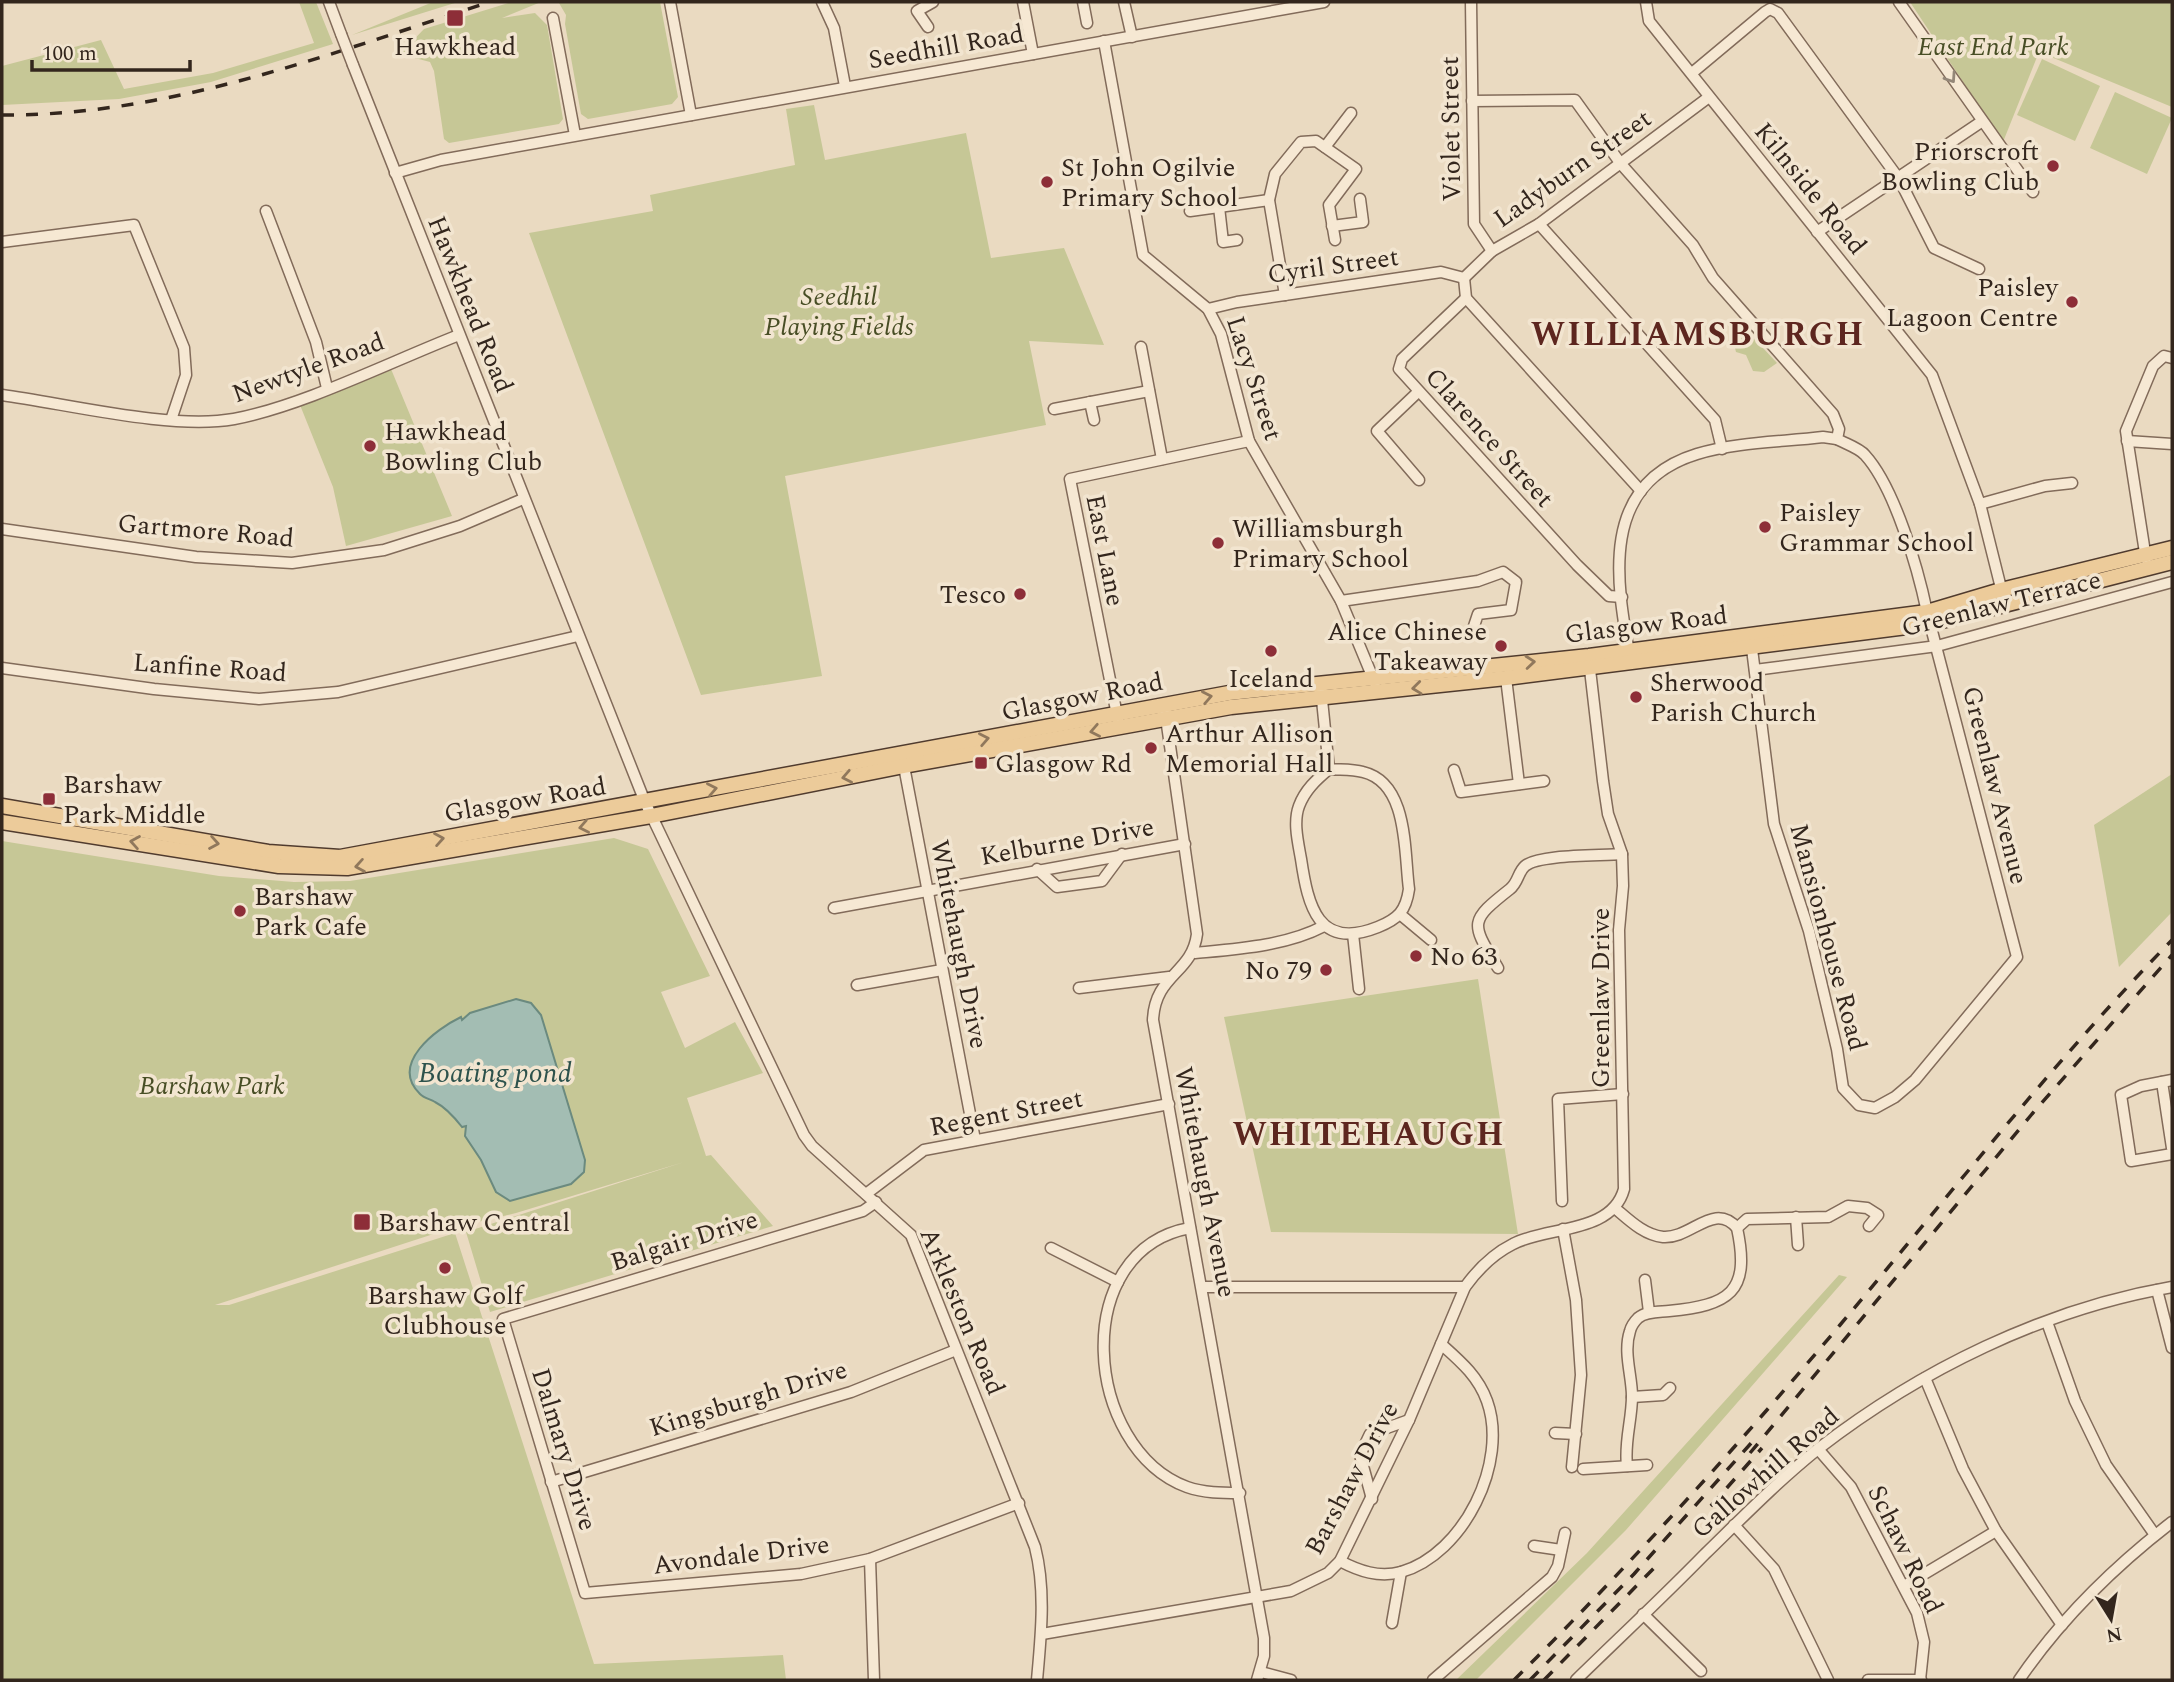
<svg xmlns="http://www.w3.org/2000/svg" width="2174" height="1682" font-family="Spectral,serif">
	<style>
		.green { fill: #c6c796 }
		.water { fill: #a3bdb3; stroke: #6b8a7f; stroke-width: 2 }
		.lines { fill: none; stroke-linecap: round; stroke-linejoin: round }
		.minor-casing { stroke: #826b5a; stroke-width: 13 }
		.major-casing { stroke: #503b2e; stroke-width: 17 }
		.minor { stroke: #f6e8d3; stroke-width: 10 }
		.major { stroke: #eccb9a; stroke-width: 14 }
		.rail { stroke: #33261d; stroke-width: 3.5; stroke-dasharray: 12 12; stroke-linecap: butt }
		.minor-bridge-casing { stroke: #826b5a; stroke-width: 13; stroke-linecap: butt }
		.minor-bridge { stroke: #f6e8d3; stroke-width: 10 }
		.oneway { stroke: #948778 }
		.oneway2 { stroke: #90785c }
		.poi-dot { fill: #8d2e38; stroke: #f2e5d0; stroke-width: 2.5 }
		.labels { text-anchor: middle; stroke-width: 7; stroke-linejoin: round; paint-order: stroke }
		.poi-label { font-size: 26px; fill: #33261d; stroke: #f2e5d0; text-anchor: start }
		.street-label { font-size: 26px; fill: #33261d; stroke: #f2e5d0 }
		.park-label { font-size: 26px; font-style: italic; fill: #484e25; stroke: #f2e5d0 }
		.water-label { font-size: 28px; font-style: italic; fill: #2d524c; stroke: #f2e5d0 }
		.district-label { font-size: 33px; font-weight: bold; letter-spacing: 2px; fill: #5d261f; stroke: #f2e5d0 }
	</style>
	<rect width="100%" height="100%" fill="#eadac1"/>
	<g class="green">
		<path d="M299,2H316L333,44L211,82L119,99L2,105V66L101,40L124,89L213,73L314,43Z"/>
		<path d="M433,2H458L352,35Z"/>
		<path d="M512,2H541L502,18L535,13L547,25L563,119L559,124L449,143L444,139L434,71L430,62L400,54L424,29Z"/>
		<path d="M564,2H660L678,97L672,104L588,119L581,114L565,24L566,15L559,3Z"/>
		<path d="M1910,2H2172V107L2039,52L2003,142Z"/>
		<path d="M2042,59L2100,86L2075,141L2017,115Z"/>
		<path d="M2115,92L2172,118L2147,174L2090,148Z"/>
		<path d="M814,105L825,160L966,133L991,258L1064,248L1104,345L1029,341L1046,425L785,476L822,676L701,695L529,233L653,211L650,195L795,165L786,109Z"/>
		<path d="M1750,334L1777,363L1764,372L1753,371L1746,355L1736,352L1734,344L1742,335Z"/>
		<path d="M391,369L452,516L346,546L333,487L300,405Z"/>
		<path d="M2172,774V912L2119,967L2094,825Z"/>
		<path d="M614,838L648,849L710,976L661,992L685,1048L735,1022L763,1073L687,1098L706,1156L711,1155L773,1226L490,1312L466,1232L684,1162L516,1213L452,1228L215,1305H229L455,1233L594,1664L783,1655L786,1680H2V841L219,876L294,882L350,881Z"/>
		<path d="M1478,979L1518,1234L1271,1232L1224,1017Z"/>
		<path d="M1839,1275L1847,1277L1626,1530L1476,1680H1456L1587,1553Z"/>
	</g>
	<path class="water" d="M516,999L531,1003L541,1015L585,1160L584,1172L571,1184L510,1201L496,1192L481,1160L465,1136L466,1126L462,1127C455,1118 445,1107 435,1102C430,1099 424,1098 420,1094C389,1064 436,1029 461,1017L462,1020L470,1013Z"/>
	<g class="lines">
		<g class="minor-casing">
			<g id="minor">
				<path d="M329,2L341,34"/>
				<path d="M670,2L691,115"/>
				<path d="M822,2L834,28L845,86"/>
				<path d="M1023,2L1033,54"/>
				<path d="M1083,2L1087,23"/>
				<path d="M1124,2L1132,37"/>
				<path d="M1471,2L1474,224L1492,251"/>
				<path d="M1646,2L1649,21L1932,375L1980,504L2005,604"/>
				<path d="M1899,2L2033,192"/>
				<path d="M553,18L575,135"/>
				<path d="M928,27L917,11L933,2"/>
				<path d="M1104,41L1143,255L1208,309L1221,334L1249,441L1341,601L1375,683"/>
				<path d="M353,65L645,802L804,1135L812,1146L911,1235L1035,1547C1046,1590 1041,1636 1037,1680"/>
				<path d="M1692,73L1765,12L1770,9L1778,13L1899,179L1934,248L1979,269"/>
				<path d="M1472,101L1575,100L1621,164L1693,245L1713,278L1833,414L1839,429L1837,439C1846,444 1859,448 1865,455C1895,488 1918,569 1927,612L2017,957L1915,1080L1895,1097L1875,1108L1859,1105L1843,1088L1837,1049L1809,931L1774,824L1751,641"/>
				<path d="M1325,147L1351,113"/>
				<path d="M395,173L441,160L1324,2"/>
				<path d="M1219,207L1223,242L1237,240"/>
				<path d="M266,211L316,342L327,388"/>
				<path d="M1190,211L1269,200"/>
				<path d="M1539,224L1715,420L1722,449"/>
				<path d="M1332,226L1363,222L1360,199"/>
				<path d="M1817,232L1981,122"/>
				<path d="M2,242L134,225L184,348L186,375L171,420"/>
				<path d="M1464,278L1492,251L1539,224L1709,97"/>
				<path d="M1464,278L1466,298L1641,491"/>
				<path d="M1285,295L1269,200L1275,174L1301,142L1316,141L1356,169L1329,205L1335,240"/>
				<path d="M1466,298L1402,359L1399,369L1577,565L1609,596L1622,597"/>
				<path d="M1208,309L1237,302L1441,272L1464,278"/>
				<path d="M1141,347L1162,459"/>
				<path d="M1418,392L1377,431L1419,480"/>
				<path d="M2,395C68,404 171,430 234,419C303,406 392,361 459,335"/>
				<path d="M1090,402L1094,420"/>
				<path d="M1054,409L1149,391"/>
				<path d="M2127,441L2172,444"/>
				<path d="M1980,504L2045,486L2072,483"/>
				<path d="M2,529L196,557L292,563L384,550L460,526L523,499"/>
				<path d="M2146,559L2126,431L2153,366L2164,356L2172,358"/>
				<path d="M1341,601L1478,581L1503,572L1516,582L1511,610L1478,614L1472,632"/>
				<path d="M1630,658C1616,581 1599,484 1697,454C1736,442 1782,442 1823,437L1837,439"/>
				<path d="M2,668L154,689L259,699L338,692L578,636"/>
				<path d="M1755,670L1937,646L2172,582"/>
				<path d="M1506,678L1519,784"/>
				<path d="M1321,690L1329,769C1316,780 1305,790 1299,806C1293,822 1298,842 1301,859C1308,906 1318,951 1378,927C1398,919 1406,911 1409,889C1404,853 1409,783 1363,772C1352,769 1340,770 1329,769"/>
				<path d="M1165,711L1197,934C1192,974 1155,974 1153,1020L1264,1638V1656L1257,1680"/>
				<path d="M1118,720L1070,479L1249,441"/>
				<path d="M903,761L975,1140"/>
				<path d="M1454,770L1461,792L1544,781"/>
				<path d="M1037,869L1057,887L1102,881L1122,854"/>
				<path d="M834,908L1185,844"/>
				<path d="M1401,915L1431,940"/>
				<path d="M1353,934L1359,989"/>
				<path d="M1195,953C1237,949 1286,946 1324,926"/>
				<path d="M1498,968C1471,923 1468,922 1510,889C1518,883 1518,872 1525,866C1539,854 1601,856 1622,854"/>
				<path d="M857,985L942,970"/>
				<path d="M1079,988L1169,977"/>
				<path d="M2172,1080L2141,1086L2121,1095L2131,1161L2172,1154"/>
				<path d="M2162,1082L2172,1148"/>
				<path d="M866,1194L924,1150L1169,1104"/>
				<path d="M1562,1201L1558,1099L1623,1094"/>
				<path d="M876,1202L863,1211L503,1319L585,1593L801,1574L870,1559L1019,1503"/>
				<path d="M1616,1209C1629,1220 1644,1235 1663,1237C1691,1239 1714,1201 1737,1228C1751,1293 1729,1305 1669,1311C1659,1312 1646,1311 1638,1318C1635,1321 1631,1327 1630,1331C1623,1352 1632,1376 1632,1396C1632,1420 1624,1442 1627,1466"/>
				<path d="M1796,1217L1798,1245"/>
				<path d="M1190,1228C1068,1250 1083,1448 1187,1487C1204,1493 1222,1493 1240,1493"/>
				<path d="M1737,1228L1747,1219L1828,1217L1848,1206L1867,1208L1878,1215L1869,1226"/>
				<path d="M1563,1229L1576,1300L1581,1375L1572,1467"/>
				<path d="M1051,1248L1118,1282"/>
				<path d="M1645,1280L1649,1312"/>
				<path d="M1203,1287H1465"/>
				<path d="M2157,1290L2172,1348"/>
				<path d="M2047,1322L2075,1401L2106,1465L2155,1535"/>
				<path d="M1925,1378L1963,1469L1996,1531L2062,1625"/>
				<path d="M1632,1397L1663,1395L1670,1388"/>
				<path d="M1555,1433L1576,1434"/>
				<path d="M1818,1449L1851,1487L1917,1613L1924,1642L1920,1680"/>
				<path d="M1583,1469L1647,1465"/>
				<path d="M551,1482L851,1392L956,1350"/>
				<path d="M1372,1499L1360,1455L1370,1434L1409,1420"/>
				<path d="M1734,1525L1774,1569L1828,1680"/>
				<path d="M1534,1546L1561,1550"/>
				<path d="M870,1559L874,1680"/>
				<path d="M1340,1561C1359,1571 1379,1578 1401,1572C1464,1554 1509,1462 1487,1401C1478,1376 1460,1361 1441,1344"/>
				<path d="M1904,1586L1996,1531"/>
				<path d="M1643,1614L1701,1671"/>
				<path d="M1392,1623L1401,1572"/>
				<path d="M1042,1634L1291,1591L1328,1573L1340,1561L1409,1420L1465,1287C1478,1269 1493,1254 1513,1244C1547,1226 1612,1234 1624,1189L1619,930L1623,886L1622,854L1608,814L1603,781L1589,661"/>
				<path d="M1261,1672L1291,1680"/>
				<path d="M1433,1680L1552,1577L1558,1566L1565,1533"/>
				<path d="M1576,1680C1619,1638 1663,1597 1705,1554C1742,1518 1778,1481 1818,1449C1920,1370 2044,1309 2172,1287"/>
				<path d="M1868,1680H1921"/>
				<path d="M2019,1680C2060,1620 2115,1566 2172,1522"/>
			</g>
		</g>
		<g class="major-casing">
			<g id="major">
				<path d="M2,806L268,852L340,857L1229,693L1589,656L1927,612L2001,590L2172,548"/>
				<path d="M2,822L279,866L347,868L651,816L904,766L1231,707L1506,678L1930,624L2172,562"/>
			</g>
		</g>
		<use href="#minor" class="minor"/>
		<use href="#major" class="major"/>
		<g class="rail">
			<path d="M2,115C172,116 331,53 490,2"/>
			<path d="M1750,1453L2032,1114L2172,955"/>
			<path d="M1695,1524L1762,1448"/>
			<path d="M1514,1680C1628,1567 1736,1448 1840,1325C1949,1196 2054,1061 2172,940"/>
			<path d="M1530,1680L1634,1574L1753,1441"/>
			<path d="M1544,1680L1657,1565"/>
		</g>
		<g class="minor-bridge-casing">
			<path id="minor-bridge" d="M341,34L353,65"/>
		</g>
		<use href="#minor-bridge" class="minor-bridge"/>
	</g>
	<defs><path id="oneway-chevron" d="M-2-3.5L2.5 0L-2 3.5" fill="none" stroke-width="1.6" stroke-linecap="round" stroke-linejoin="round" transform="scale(1.75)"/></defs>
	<use class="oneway" href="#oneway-chevron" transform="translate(1951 78) rotate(56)"/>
	<g class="oneway2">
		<use href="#oneway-chevron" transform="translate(1530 662) rotate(-5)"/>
		<use href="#oneway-chevron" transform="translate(1417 688) rotate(173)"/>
		<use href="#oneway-chevron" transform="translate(1207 697) rotate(-11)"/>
		<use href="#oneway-chevron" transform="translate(1095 731) rotate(169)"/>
		<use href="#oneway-chevron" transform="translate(984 739) rotate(-11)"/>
		<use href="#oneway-chevron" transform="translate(847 777) rotate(169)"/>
		<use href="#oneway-chevron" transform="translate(712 789) rotate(-11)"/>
		<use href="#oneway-chevron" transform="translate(584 827) rotate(169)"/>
		<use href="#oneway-chevron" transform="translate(439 839) rotate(-10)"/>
		<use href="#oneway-chevron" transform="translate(135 842) rotate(-170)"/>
		<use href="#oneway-chevron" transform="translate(214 843) rotate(10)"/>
		<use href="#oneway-chevron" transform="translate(360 866) rotate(170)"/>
	</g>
	<g class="poi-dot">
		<rect x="446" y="9" width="18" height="18" rx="3.5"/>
		<circle cx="2053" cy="166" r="7"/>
		<circle cx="1047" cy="182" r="7"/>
		<circle cx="2072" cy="302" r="7"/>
		<circle cx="370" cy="446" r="7"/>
		<circle cx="1765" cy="527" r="7"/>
		<circle cx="1218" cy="543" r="7"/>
		<circle cx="1020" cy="594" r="7"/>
		<circle cx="1501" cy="646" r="7"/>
		<circle cx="1271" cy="651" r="7"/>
		<circle cx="1636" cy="697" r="7"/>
		<circle cx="1151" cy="748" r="7"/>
		<rect x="974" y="756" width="14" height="14" rx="3.5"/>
		<rect x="42" y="792" width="14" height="14" rx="3.5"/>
		<circle cx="240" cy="911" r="7"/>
		<circle cx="1416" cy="956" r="7"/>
		<circle cx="1326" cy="970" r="7"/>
		<rect x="353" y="1213" width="18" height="18" rx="3.5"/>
		<circle cx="445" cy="1268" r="7"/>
	</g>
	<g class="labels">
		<g class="poi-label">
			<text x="455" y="55" text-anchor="middle">Hawkhead</text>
			<text x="2039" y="160" text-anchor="end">Priorscroft<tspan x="2039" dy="30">Bowling Club</tspan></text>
			<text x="1061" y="176">St John Ogilvie<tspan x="1061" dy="30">Primary School</tspan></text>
			<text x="2058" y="296" text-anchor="end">Paisley<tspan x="2058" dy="30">Lagoon Centre</tspan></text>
			<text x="384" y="440">Hawkhead<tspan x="384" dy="30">Bowling Club</tspan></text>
			<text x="1779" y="521">Paisley<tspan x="1779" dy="30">Grammar School</tspan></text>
			<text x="1232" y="537">Williamsburgh<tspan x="1232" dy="30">Primary School</tspan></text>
			<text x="1006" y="603" text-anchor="end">Tesco</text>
			<text x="1487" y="640" text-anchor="end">Alice Chinese<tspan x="1487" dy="30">Takeaway</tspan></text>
			<text x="1271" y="687" text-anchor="middle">Iceland</text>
			<text x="1650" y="691">Sherwood<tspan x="1650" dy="30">Parish Church</tspan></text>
			<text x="1165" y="742">Arthur Allison<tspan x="1165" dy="30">Memorial Hall</tspan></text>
			<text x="995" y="772">Glasgow Rd</text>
			<text x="63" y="793">Barshaw<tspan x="63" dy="30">Park Middle</tspan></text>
			<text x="254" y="905">Barshaw<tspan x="254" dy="30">Park Cafe</tspan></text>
			<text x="1430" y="965">No 63</text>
			<text x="1312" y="979" text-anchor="end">No 79</text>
			<text x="378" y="1231">Barshaw Central</text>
			<text x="445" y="1304" text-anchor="middle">Barshaw Golf<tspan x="445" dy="30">Clubhouse</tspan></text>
		</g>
		<g class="street-label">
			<text transform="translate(946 46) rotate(-10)" y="9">Seedhill Road</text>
			<text transform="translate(1450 129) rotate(-91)" y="9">Violet Street</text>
			<text transform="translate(1572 168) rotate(-35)" y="9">Ladyburn Street</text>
			<text transform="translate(1811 188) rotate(51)" y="9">Kilnside Road</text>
			<text transform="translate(1333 265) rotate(-8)" y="9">Cyril Street</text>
			<text transform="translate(471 304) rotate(68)" y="9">Hawkhead Road</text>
			<text transform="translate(308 367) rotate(-20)" y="9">Newtyle Road</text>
			<text transform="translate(1255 378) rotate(72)" y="9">Lacy Street</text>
			<text transform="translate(1490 437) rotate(48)" y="9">Clarence Street</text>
			<text transform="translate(206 530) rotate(5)" y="9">Gartmore Road</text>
			<text transform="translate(1106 550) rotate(79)" y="9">East Lane</text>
			<text transform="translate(2001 603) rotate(-14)" y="9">Greenlaw Terrace</text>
			<text transform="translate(1646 624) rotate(-7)" y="9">Glasgow Road</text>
			<text transform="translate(210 667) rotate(4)" y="9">Lanfine Road</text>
			<text transform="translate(1082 696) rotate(-11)" y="9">Glasgow Road</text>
			<text transform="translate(1996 785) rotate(76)" y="9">Greenlaw Avenue</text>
			<text transform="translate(525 799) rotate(-10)" y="9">Glasgow Road</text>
			<text transform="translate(1067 841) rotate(-10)" y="9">Kelburne Drive</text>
			<text transform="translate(1829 937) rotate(75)" y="9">Mansionhouse Road</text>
			<text transform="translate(960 944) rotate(79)" y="9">Whitehaugh Drive</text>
			<text transform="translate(1600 998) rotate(-90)" y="9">Greenlaw Drive</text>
			<text transform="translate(1006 1112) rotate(-11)" y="9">Regent Street</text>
			<text transform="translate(1206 1182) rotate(79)" y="9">Whitehaugh Avenue</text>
			<text transform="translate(684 1240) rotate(-17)" y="9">Balgair Drive</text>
			<text transform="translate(963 1311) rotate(67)" y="9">Arkleston Road</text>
			<text transform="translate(748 1398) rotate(-17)" y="9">Kingsburgh Drive</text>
			<text transform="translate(565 1449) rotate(73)" y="9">Dalmary Drive</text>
			<text transform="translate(1765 1472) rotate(-41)" y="9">Gallowhill Road</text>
			<text transform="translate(1351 1478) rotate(-62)" y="9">Barshaw Drive</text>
			<text transform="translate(1906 1549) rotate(64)" y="9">Schaw Road</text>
			<text transform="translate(741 1554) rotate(-7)" y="9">Avondale Drive</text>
		</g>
		<g class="park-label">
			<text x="1993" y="55">East End Park</text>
			<text x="839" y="305">Seedhil<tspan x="839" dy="30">Playing Fields</tspan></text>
			<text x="212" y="1094">Barshaw Park</text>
		</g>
		<g class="water-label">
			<text x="495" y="1082">Boating pond</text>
		</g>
		<g class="district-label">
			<text x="1698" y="345">WILLIAMSBURGH</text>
			<text x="1369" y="1145">WHITEHAUGH</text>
		</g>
	</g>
	<rect width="2174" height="1682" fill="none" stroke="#33261d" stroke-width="7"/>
	<g transform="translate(2111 1619) rotate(169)" stroke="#f2e5d0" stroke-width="5" paint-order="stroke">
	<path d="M0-5L12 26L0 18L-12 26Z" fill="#33261d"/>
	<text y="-10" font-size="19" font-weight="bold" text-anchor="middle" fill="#33261d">N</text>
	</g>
	<path d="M32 60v10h158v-10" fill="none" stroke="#33261d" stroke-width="3.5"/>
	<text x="42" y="60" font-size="21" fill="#33261d" stroke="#f2e5d0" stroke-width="5" paint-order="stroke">100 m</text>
</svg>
